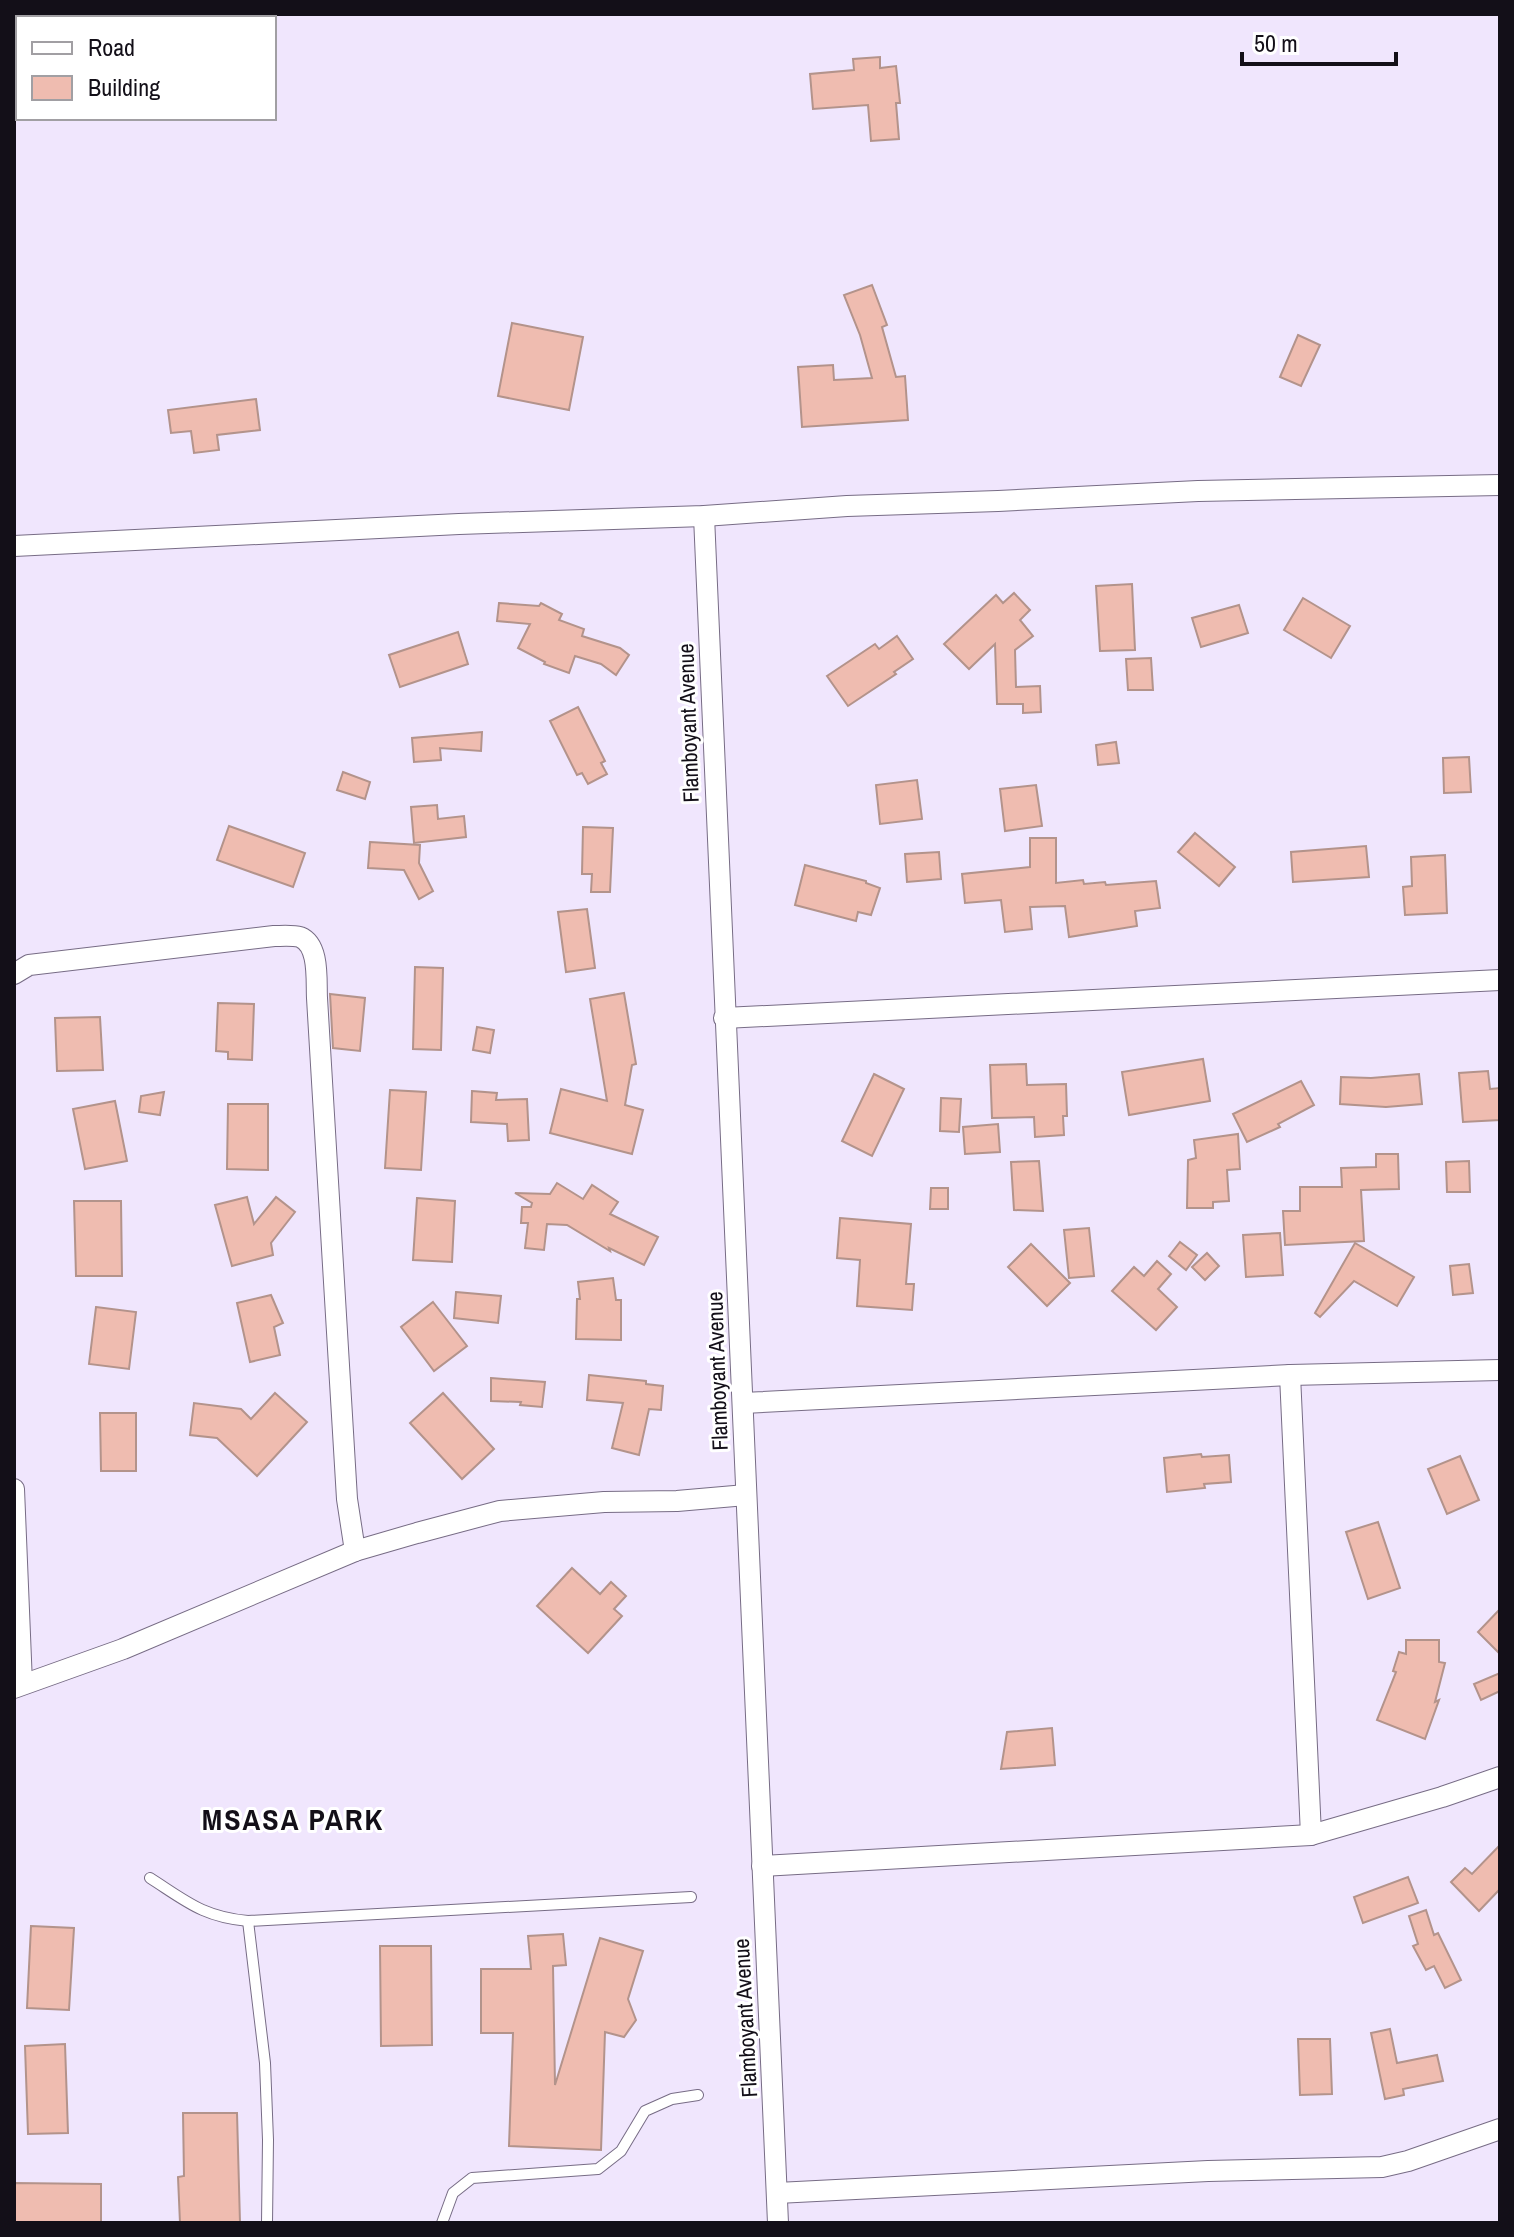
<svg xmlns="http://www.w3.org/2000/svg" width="1514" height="2237" font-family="'Archivo Narrow',sans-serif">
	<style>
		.building { fill: #efbcb0; stroke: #b3938b; stroke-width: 2 }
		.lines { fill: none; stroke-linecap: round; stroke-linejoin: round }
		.service-casing { stroke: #776c85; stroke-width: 12 }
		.minor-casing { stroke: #776c85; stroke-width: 22 }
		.service { stroke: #fff; stroke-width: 10 }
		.minor { stroke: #fff; stroke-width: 20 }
		.labels { text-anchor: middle; stroke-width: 6; stroke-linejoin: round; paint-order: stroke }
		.street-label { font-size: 22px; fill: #130f18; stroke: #fff }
		.district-label { font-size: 30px; font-weight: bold; letter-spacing: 2px; fill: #130f18; stroke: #fff }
	</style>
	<rect width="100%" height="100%" fill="#f0e6fd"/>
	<g class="building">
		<path d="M880,57V68L896,66L900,103H896L899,139L871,141L868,105L813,109L810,74L854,70L853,59Z"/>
		<path d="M872,285L887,325L882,327L896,377L905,376L908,420L802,427L798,367L833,365L834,380L872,378L860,335L844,295Z"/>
		<path d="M512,323L583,337L569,410L498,396Z"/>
		<path d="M1298,335L1320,345L1301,386L1280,377Z"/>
		<path d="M256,399L260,430L217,435L219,450L194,453L191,431L171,433L168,410Z"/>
		<path d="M1132,584L1135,650L1100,651L1096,586Z"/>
		<path d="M1014,593L1030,610L1020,620L1033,636L1015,650L1016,687L1040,686L1041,712L1023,713V704H997L995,644L969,669L944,644L996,595L1003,603Z"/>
		<path d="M1303,598L1350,626L1331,658L1284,630Z"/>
		<path d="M499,603L539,606L541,603L562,614L559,620L584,629L582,636L620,648L629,655L616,675L601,664L575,656L569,673L544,664L545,662L518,648L530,624L497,621Z"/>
		<path d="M1239,605L1248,633L1201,647L1192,618Z"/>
		<path d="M458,632L468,664L400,687L389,655Z"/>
		<path d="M897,636L913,659L894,672L896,674L848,706L827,676L875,644L879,649Z"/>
		<path d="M1151,658L1153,690H1128L1126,659Z"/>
		<path d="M578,707L605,761L601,763L607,774L588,784L582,773L577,775L550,721Z"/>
		<path d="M482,732L481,751L440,748L441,760L414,762L412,738Z"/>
		<path d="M1116,742L1119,763L1098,765L1096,745Z"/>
		<path d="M1469,757L1471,792L1444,793L1443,758Z"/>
		<path d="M343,772L370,782L365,799L337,790Z"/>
		<path d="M917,780L922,819L880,824L876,785Z"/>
		<path d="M1036,785L1042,826L1005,831L1000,789Z"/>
		<path d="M437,805L438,819L464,816L466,837L414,843L411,807Z"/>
		<path d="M229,826L305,853L293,887L217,860Z"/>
		<path d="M583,827L613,828L610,892H591L592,874H582Z"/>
		<path d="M1195,833L1235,867L1219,886L1178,852Z"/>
		<path d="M1030,838H1056V883L1083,880L1084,884L1105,882L1106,885L1156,881L1160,908L1135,911L1137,926L1069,937L1065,906L1030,907L1032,929L1005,932L1001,900L965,903L962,874L1030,867Z"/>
		<path d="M370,842L420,845L419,863L433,891L419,899L404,870L368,868Z"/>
		<path d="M1366,846L1369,877L1293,882L1291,852Z"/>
		<path d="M939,852L941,879L907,882L905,854Z"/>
		<path d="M1445,855L1447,913L1405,915L1403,887L1412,886L1411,857Z"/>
		<path d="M805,865L866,881V883L880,888L871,915L858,912L856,921L795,905Z"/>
		<path d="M587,909L595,968L566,972L558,912Z"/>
		<path d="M415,967L443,968L441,1050L413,1049Z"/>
		<path d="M624,993L636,1064L632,1065L625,1105L643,1110L632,1154L550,1133L561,1089L607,1101L590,999Z"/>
		<path d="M330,994L365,998L360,1051L333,1048Z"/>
		<path d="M218,1003L254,1004L252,1060L228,1059V1052L216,1051Z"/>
		<path d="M100,1017L103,1070L57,1071L55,1018Z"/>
		<path d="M477,1027L494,1030L490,1053L473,1050Z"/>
		<path d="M1203,1059L1210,1101L1129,1115L1122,1072Z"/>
		<path d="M1026,1064L1027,1085L1066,1084L1067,1116H1063L1064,1135L1035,1137L1034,1117L992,1118L990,1065Z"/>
		<path d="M1488,1071L1490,1089L1500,1088V1120L1463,1122L1459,1073Z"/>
		<path d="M874,1074L904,1089L872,1156L842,1141Z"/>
		<path d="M1419,1074L1422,1104L1386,1107L1340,1104L1341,1077L1371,1078Z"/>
		<path d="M1301,1081L1314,1105L1278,1124L1280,1127L1247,1142L1233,1114Z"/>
		<path d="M390,1090L426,1092L421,1170L385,1168Z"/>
		<path d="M472,1091L497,1093L496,1100L527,1099L529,1140L508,1141L507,1124L471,1122Z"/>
		<path d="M164,1092L160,1115L139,1112L141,1096Z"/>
		<path d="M941,1098L961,1099L959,1132L940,1131Z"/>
		<path d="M115,1101L127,1161L85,1169L73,1109Z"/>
		<path d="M228,1104H268V1170L227,1169Z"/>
		<path d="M998,1124L1000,1152L965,1154L963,1127Z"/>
		<path d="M1238,1134L1240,1169L1227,1170L1229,1201L1213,1202V1208H1187L1188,1160L1196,1158L1194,1140Z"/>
		<path d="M1376,1154H1398L1399,1189L1361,1190L1364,1241L1285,1245L1283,1211H1300V1187H1342L1341,1168L1376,1167Z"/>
		<path d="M1039,1161L1043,1211L1014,1210L1011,1162Z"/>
		<path d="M1469,1161L1470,1192H1447L1446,1162Z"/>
		<path d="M557,1183L583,1199L592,1185L618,1202L610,1214L658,1237L644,1265L609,1248L610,1251L567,1225L547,1224L544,1250L525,1248L528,1223H521L522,1207H531L532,1203L515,1193L550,1194Z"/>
		<path d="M931,1188H948V1209H930Z"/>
		<path d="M247,1197L254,1224L276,1197L295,1212L271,1243L273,1255L232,1266L215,1205Z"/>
		<path d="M417,1198L455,1201L452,1262L413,1260Z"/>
		<path d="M74,1201H121L122,1276H76Z"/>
		<path d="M840,1218L911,1224L906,1284H914L912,1310L857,1306L860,1260L837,1258Z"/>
		<path d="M1089,1228L1094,1276L1069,1278L1064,1230Z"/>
		<path d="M1280,1233L1283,1275L1246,1277L1243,1235Z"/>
		<path d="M1180,1242L1197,1255L1186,1270L1169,1256Z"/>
		<path d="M1355,1243L1414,1277L1397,1306L1354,1281L1320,1317L1315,1313Z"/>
		<path d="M1031,1244L1070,1283L1047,1306L1008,1267Z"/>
		<path d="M1207,1253L1219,1266L1205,1280L1192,1267Z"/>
		<path d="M1157,1261L1171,1274L1158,1289L1177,1307L1156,1330L1112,1291L1134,1267L1144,1276Z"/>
		<path d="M1469,1264L1473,1293L1453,1295L1450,1266Z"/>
		<path d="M613,1278L616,1300H621V1340L576,1339L577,1299H580L578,1282Z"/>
		<path d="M456,1292L501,1296L498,1323L454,1318Z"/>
		<path d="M271,1295L283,1323L274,1327L280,1355L250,1362L237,1303Z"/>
		<path d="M433,1302L467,1346L434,1371L401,1327Z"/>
		<path d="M96,1307L136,1312L129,1369L89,1364Z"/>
		<path d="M589,1375L646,1381V1384L663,1386L661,1410L649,1409L639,1455L612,1448L623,1403L587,1400Z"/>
		<path d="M491,1378L545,1382L542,1407L520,1405L521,1402L491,1401Z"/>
		<path d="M275,1393L307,1422L257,1476L217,1438L190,1435L194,1403L241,1409L251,1419Z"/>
		<path d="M443,1393L494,1449L462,1479L410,1423Z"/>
		<path d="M100,1413H136V1471H101Z"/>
		<path d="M1201,1454L1202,1457L1229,1455L1231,1482L1204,1484L1205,1488L1167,1492L1164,1458Z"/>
		<path d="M1460,1456L1479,1500L1447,1514L1428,1469Z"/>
		<path d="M1378,1522L1400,1588L1368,1599L1346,1532Z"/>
		<path d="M572,1568L600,1594L611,1582L626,1596L614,1609L622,1616L588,1653L537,1606Z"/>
		<path d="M1500,1609V1654L1478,1632Z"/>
		<path d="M1406,1640H1439V1662L1445,1663L1435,1702L1439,1700L1425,1739L1377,1720L1396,1672L1393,1671L1399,1652L1406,1654Z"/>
		<path d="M1500,1673V1691L1481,1700L1474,1684Z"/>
		<path d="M1052,1728L1055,1765L1001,1769L1007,1732Z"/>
		<path d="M1500,1845V1889L1479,1911L1451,1882L1465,1868L1472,1874Z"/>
		<path d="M1408,1877L1418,1903L1363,1923L1354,1897Z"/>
		<path d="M1426,1910L1434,1935L1438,1933L1461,1980L1445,1988L1434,1966L1426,1970L1413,1946L1418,1944L1409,1916Z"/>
		<path d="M31,1926L74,1928L69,2010L27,2008Z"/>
		<path d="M563,1934L566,1965L553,1966L555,2085L600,1938L643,1951L628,1999L636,2020L624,2037L605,2032L601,2150L509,2146L513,2033H481V1969H531L528,1936Z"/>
		<path d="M380,1946H431L432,2045L381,2046Z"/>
		<path d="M1390,2029L1397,2063L1437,2055L1443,2081L1403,2089L1404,2095L1385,2099L1371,2033Z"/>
		<path d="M1298,2039H1330L1332,2094L1300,2095Z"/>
		<path d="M65,2044L68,2133L28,2134L25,2046Z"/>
		<path d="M183,2113H237L240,2223H180L178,2177L184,2176Z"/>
		<path d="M14,2183L101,2184V2223H14Z"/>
	</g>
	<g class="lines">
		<g class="service-casing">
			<g id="service">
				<path d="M150,1878C186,1901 203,1917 248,1921L691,1897"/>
				<path d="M248,1921L265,2063L268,2140L267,2223"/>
				<path d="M442,2223L453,2193L472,2178L598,2169L621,2151L645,2111L672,2099L698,2095"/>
			</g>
		</g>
		<g class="minor-casing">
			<g id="minor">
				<path d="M704,516C727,1085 755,1654 778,2223"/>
				<path d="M14,546L459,524L704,516L847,506L998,501L1198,491L1500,485"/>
				<path d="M14,974L29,965L274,936C281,936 293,935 300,937C320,945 316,981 317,998L347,1499L355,1551"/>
				<path d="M724,1018L1500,980"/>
				<path d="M1290,1375L1311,1835"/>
				<path d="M743,1403L1290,1375L1500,1370"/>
				<path d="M14,1489L22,1684"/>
				<path d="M14,1688L123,1649L355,1551L417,1533L500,1511L604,1502L677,1501L746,1495"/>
				<path d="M762,1866L1311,1835L1442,1797L1500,1777"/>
				<path d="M777,2193L1208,2171L1382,2167L1408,2161L1500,2129"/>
			</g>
		</g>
		<use href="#service" class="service"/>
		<use href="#minor" class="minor"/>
	</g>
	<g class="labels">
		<g class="street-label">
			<text transform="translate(688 723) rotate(-92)" y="8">Flamboyant Avenue</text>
			<text transform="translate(717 1371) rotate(-92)" y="8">Flamboyant Avenue</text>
			<text transform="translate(745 2018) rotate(-93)" y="8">Flamboyant Avenue</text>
		</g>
		<g class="district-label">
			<text x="293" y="1830">MSASA PARK</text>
		</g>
	</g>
	<rect width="1514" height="2237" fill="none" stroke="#130f18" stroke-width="32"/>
	<rect x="16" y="16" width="260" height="104" fill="#ffffff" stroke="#a19fa3" stroke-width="2"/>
	<rect x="32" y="42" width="40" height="12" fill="#ffffff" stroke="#a19fa3" stroke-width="2"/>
	<text x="88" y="56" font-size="24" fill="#130f18">Road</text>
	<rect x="32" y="76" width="40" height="24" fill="#efbcb0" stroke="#a19fa3" stroke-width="2"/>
	<text x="88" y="96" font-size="24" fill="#130f18">Building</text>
	<path d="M1242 52v12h154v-12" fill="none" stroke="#130f18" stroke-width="4"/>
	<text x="1254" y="52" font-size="24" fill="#130f18" stroke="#ffffff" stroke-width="6" paint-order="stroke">50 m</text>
</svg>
